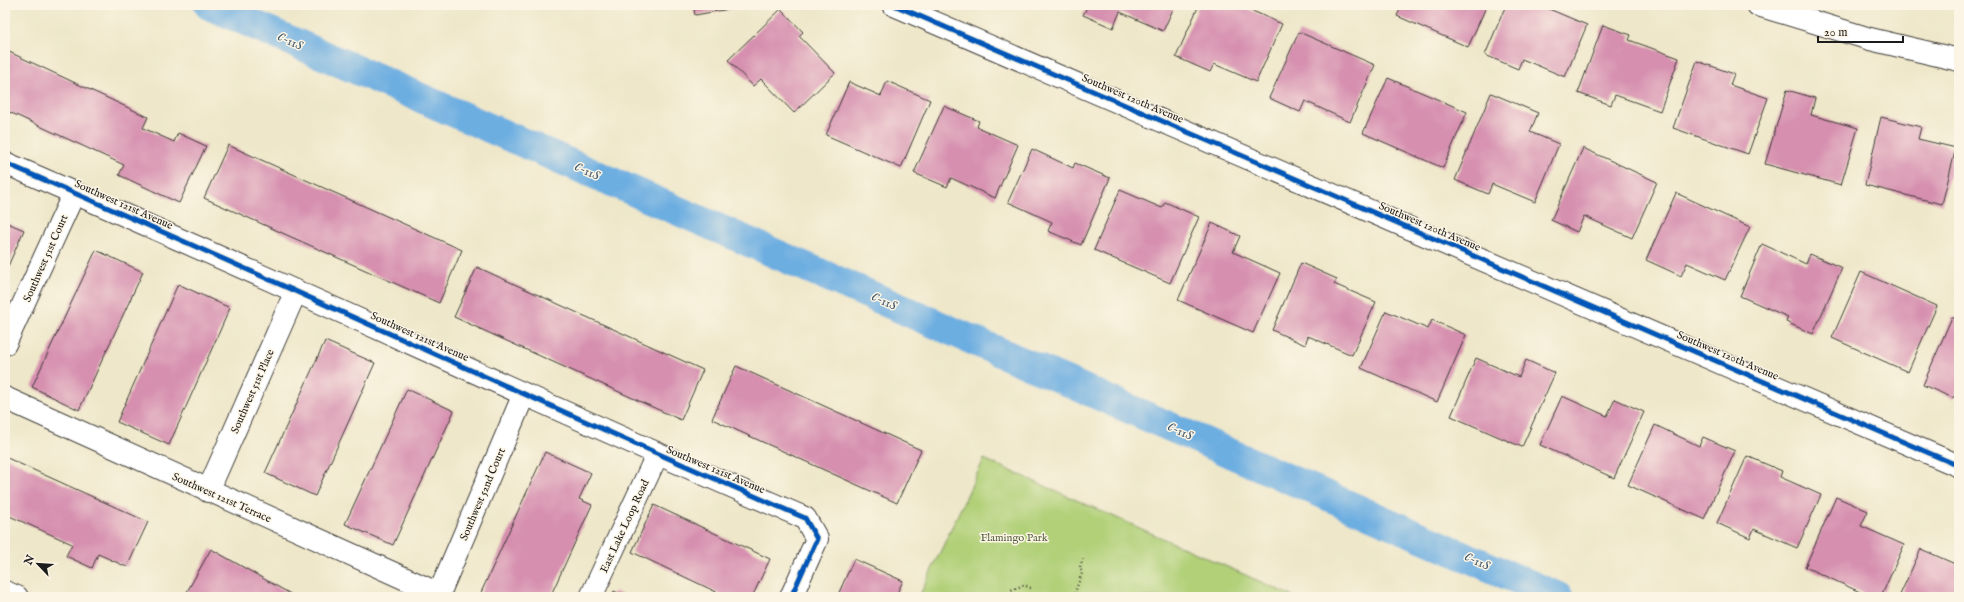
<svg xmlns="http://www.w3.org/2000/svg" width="1964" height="602" font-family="'IM FELL English',serif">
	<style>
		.green { fill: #b1d078; stroke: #66764a }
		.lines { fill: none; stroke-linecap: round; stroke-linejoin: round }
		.canal { stroke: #6daee1; stroke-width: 30 }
		.building { fill: #d68faf }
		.street-casing { stroke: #3c3a36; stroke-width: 24 }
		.path { stroke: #3c3a36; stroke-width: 2.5; stroke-dasharray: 1 3; stroke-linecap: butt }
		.street { stroke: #fff; stroke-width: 22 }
		.cycleway-casing { stroke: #fcf5e5; stroke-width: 8 }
		.cycleway { stroke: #0057b8; stroke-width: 5 }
		.labels { text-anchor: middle; stroke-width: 3; stroke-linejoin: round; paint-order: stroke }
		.street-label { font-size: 11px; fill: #1c1c1c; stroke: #fcf5e5 }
		.park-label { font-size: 11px; fill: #505b3c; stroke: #fcf5e5 }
		.water-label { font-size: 12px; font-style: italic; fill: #3c566b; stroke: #fcf5e5 }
	</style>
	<rect width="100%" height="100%" fill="#fcf5e5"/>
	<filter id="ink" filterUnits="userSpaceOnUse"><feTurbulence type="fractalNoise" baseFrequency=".025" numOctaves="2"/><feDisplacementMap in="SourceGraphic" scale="8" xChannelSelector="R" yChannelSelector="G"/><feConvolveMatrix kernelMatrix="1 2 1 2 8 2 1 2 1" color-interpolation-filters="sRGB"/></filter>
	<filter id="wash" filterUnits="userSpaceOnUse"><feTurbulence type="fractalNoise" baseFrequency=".012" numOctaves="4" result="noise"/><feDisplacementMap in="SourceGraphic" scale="16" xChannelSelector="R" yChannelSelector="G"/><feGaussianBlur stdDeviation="0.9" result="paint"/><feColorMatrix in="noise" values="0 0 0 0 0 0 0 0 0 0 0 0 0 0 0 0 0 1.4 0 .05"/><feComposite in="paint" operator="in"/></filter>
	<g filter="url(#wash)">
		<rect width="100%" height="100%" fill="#eee7c9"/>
		<path class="green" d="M984,459L1295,597H919Z"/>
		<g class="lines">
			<path class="canal" d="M209,5L1558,597"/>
		</g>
		<g id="blocks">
			<g class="building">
				<path d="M693,5H747V6L695,15Z"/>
				<path d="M1088,5H1175L1163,31L1120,12L1113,28L1083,15Z"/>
				<path d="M1199,5H1239L1282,24L1256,82L1214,64L1210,72L1176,57Z"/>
				<path d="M1402,5H1487L1468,47L1397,16Z"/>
				<path d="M1506,5H1550L1549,9L1587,25L1565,77L1522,59L1518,69L1485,55Z"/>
				<path d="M781,9L803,32L799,36L835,73L794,113L761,79L753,86L728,60Z"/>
				<path d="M1603,25L1631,35L1629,40L1679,58L1660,111L1615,95L1611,105L1578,93Z"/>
				<path d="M1299,32L1375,65L1350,122L1305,101L1300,112L1269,98Z"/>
				<path d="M5,50L148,117L143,128L174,142L178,133L206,146L179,203L119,175L124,165L5,110Z"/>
				<path d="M1697,61L1734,74L1730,85L1768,98L1748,154L1673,128Z"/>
				<path d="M1388,78L1467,112L1443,168L1363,133Z"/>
				<path d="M887,81L930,100L901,168L826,135L849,82L881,96Z"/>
				<path d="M1787,90L1815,98L1811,115L1858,128L1841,185L1765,164Z"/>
				<path d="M1491,93L1538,113L1530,132L1559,144L1535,202L1492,184L1488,194L1455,180Z"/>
				<path d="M944,106L979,121L977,127L1018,145L995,198L951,178L947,187L914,173Z"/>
				<path d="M1881,117L1921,127L1918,139L1956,148L1942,204L1865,185Z"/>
				<path d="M228,145L462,250L439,303L204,198Z"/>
				<path d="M1583,148L1657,182L1632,238L1584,216L1577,232L1551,220Z"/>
				<path d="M1032,149L1073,168L1075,163L1110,178L1081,245L1048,231L1052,222L1008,202Z"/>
				<path d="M1120,190L1162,208L1165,202L1199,217L1170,283L1094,250Z"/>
				<path d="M1676,193L1750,227L1725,280L1687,263L1681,276L1646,260Z"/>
				<path d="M5,222L24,230L5,273Z"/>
				<path d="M1212,223L1240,236L1233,252L1280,273L1253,333L1178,300Z"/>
				<path d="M1762,244L1806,264L1810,254L1842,268L1813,334L1786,322L1788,317L1740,296Z"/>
				<path d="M96,250L143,272L79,410L32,387Z"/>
				<path d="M1301,263L1337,279L1334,284L1376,302L1352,355L1308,336L1305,345L1272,330Z"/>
				<path d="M477,267L703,370L681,420L454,317Z"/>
				<path d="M1861,272L1937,306L1908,372L1832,338Z"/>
				<path d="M178,284L230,308L169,445L117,422Z"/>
				<path d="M1386,311L1428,329L1432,320L1466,335L1437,402L1361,368Z"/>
				<path d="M1952,317L1959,320V389L1953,398L1923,385Z"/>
				<path d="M325,341L375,363L315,496L265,473Z"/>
				<path d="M1476,358L1519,377L1526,360L1555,373L1522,447L1451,416Z"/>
				<path d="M736,366L921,450L897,503L712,419Z"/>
				<path d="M407,389L454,411L393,545L345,524Z"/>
				<path d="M1562,396L1607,416L1615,399L1644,412L1614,478L1540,445Z"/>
				<path d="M1655,425L1699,446L1703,437L1735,451L1704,519L1628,485Z"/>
				<path d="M545,452L591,473L579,499L592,505L550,597H479Z"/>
				<path d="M1747,456L1782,471L1780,477L1821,495L1797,548L1754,529L1750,538L1717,523Z"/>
				<path d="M5,457L148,522L127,567L98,554L92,568L66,556L72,544L5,514Z"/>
				<path d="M1836,497L1868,511L1861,526L1904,545L1881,597H1871L1805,567Z"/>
				<path d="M654,505L770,559L752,597H727L632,552Z"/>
				<path d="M211,549L296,597H184Z"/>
				<path d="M1921,549L1955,564L1959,556V597H1899Z"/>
				<path d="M854,559L903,581L895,597H837Z"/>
				<path d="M614,591L627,597H611Z"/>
			</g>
		</g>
	</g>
	<g filter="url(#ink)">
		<use href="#blocks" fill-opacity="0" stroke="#3c3a36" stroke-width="1"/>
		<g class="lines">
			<g class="street-casing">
				<g id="street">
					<path d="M894,5L1959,466"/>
					<path d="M1758,5L1870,39L1959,60"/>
					<path d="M5,163C273,278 537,403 805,518L817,539L791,597"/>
					<path d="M5,344L74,193"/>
					<path d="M5,398L439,594L524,394"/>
					<path d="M208,491L296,291"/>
					<path d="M5,592L17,597"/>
					<path d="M591,597L657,455"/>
				</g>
			</g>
			<g class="path">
				<path d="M1008,597L1011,590L1024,585L1033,589"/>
				<path d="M1077,597L1075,592L1082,573L1080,567L1083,559"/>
			</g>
			<use href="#street" class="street"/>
			<g class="cycleway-casing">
				<g id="cycleway">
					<path d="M894,5L1959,466"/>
					<path d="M5,163C273,278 537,403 805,518L817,539L791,597"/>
				</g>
			</g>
			<use href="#cycleway" class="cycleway"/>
		</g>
	</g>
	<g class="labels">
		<g class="street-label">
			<text transform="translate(1133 98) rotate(23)" y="4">Southwest 120th Avenue</text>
			<text transform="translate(124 204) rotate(24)" y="4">Southwest 121st Avenue</text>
			<text transform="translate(1430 226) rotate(23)" y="4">Southwest 120th Avenue</text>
			<text transform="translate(45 258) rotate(-66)" y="4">Southwest 51st Court</text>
			<text transform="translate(420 336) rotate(24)" y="4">Southwest 121st Avenue</text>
			<text transform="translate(1728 355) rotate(23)" y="4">Southwest 120th Avenue</text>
			<text transform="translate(252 391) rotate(-66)" y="4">Southwest 51st Place</text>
			<text transform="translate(716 469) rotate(23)" y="4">Southwest 121st Avenue</text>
			<text transform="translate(482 494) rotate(-67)" y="4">Southwest 52nd Court</text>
			<text transform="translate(222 497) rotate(24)" y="4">Southwest 121st Terrace</text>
			<text transform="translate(624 526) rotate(-65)" y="4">East Lake Loop Road</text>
		</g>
		<g class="park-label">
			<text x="1014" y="541">Flamingo Park</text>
		</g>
		<g class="water-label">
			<text transform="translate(290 41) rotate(24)" y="4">C-11S</text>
			<text transform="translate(587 171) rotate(24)" y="4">C-11S</text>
			<text transform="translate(884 301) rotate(24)" y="4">C-11S</text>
			<text transform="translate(1180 431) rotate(24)" y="4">C-11S</text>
			<text transform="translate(1477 561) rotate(24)" y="4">C-11S</text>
		</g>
	</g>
	<rect width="1964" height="602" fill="none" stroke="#fcf5e5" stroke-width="20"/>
	<g transform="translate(38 564) rotate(295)" stroke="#fcf5e5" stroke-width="3" paint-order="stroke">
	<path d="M0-3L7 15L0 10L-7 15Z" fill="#1c1c1c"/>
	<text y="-6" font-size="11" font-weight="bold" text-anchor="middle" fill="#1c1c1c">N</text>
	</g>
	<path d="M1818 36v6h85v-6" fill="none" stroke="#1c1c1c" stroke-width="2"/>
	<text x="1824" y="36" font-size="12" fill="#1c1c1c" stroke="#fcf5e5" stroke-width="3" paint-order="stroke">20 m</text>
</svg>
